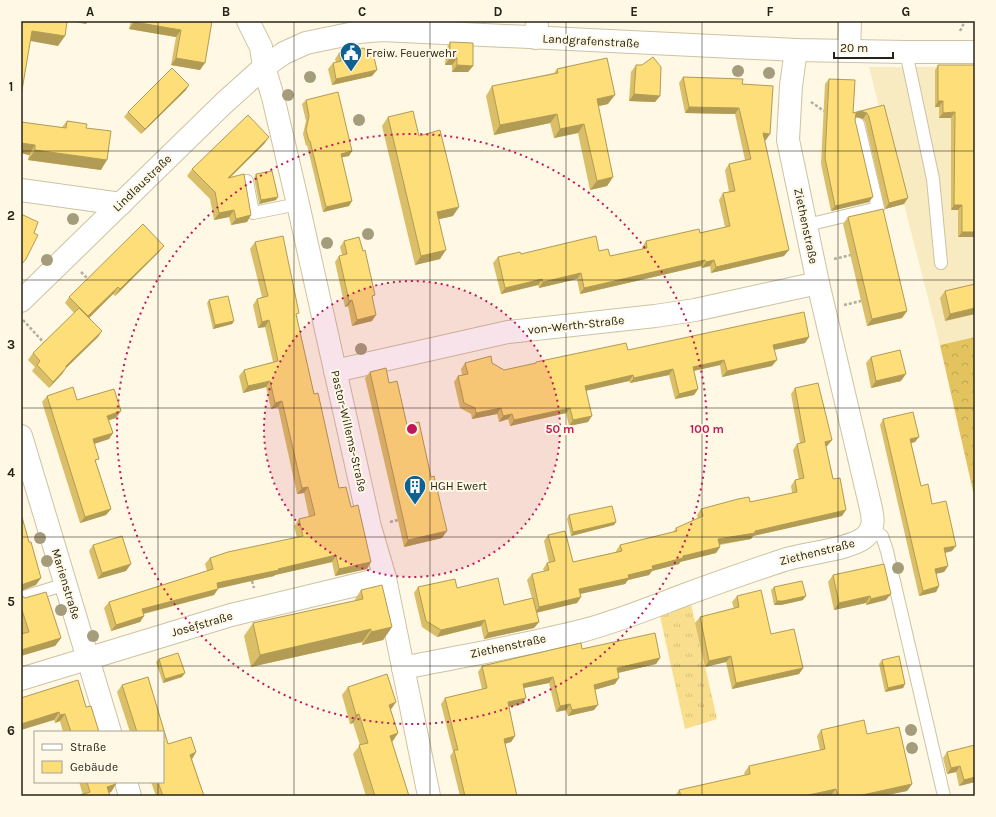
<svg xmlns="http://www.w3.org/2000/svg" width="996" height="817" font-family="Karla,sans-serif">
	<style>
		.built { fill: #f8ebc1 }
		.grass { fill: url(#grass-tufts) }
		.forest { fill: url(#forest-crowns) }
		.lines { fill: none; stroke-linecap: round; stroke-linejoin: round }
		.service-casing { stroke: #cdc3a2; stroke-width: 14 }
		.minor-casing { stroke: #cdc3a2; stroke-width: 24 }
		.tertiary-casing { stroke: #cdc3a2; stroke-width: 24 }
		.path { stroke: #b2ad9c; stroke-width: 2.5; stroke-dasharray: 3 2; stroke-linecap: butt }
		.service { stroke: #fff; stroke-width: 12 }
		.minor { stroke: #fff; stroke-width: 22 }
		.tertiary { stroke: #fff; stroke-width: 22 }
		.tree { fill: #a59c7c }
		.wall { fill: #dabf68 }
		.shaded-wall { fill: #b19b55 }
		.building { fill: #fdde79; stroke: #b19b55 }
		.grid { fill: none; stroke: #282317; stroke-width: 1; stroke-opacity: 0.55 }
		.ring { fill: none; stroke: #c2185b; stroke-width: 2; stroke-dasharray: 2 4 }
		.labels { text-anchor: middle; stroke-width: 4; stroke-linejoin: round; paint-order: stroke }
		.street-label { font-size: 12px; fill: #282317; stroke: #fef8e4 }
		.poi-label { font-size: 12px; fill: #282317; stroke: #fef8e4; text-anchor: start }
		.centre { fill: #c2185b; stroke: #fef8e4; stroke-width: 2 }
		.ring-label { font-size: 12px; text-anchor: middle; font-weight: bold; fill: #c2185b; stroke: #fef8e4; stroke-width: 4; stroke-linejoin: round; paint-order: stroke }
		.neatline { fill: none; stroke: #282317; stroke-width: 1.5 }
		.grid-label { font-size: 13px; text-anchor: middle; font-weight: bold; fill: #282317 }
	</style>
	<defs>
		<pattern id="grass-tufts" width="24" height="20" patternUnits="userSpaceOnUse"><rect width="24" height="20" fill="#f9df8d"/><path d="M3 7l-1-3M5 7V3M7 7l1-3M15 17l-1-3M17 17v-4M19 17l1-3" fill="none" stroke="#d5bf79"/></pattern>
		<pattern id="forest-crowns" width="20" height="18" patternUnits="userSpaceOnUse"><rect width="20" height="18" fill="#e2c35e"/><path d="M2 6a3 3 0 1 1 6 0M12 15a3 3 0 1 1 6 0" fill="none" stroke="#c2a751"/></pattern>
	</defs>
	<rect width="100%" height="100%" fill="#fef8e4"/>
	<path class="built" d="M869,67H975V337L940,345Z"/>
	<path class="grass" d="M691,604L717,719L685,729L660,616Z"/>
	<path class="forest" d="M975,337V500L940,345Z"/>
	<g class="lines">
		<g class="service-casing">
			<g id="service">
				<path d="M906,52L933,179L941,263"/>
				<path d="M247,181L253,213L298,204"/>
				<path d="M807,225L878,208L858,124"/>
				<path d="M872,529L882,536L887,551L944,796"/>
				<path d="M21,598L66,584"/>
			</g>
		</g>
		<g class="minor-casing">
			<g id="minor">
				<path d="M248,21L261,47L264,67L273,97L298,204L370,527L385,578L429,796"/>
				<path d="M536,38L537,21"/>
				<path d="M849,51L850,21"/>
				<path d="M21,190L121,204"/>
				<path d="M335,371L508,332L655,316L695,310L818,283"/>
				<path d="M21,436L110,732"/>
				<path d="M403,668C462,656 522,646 581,631C616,622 650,608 684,595C717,583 750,571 784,560C804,553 850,550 865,537C877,527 872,513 869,500L818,283L788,140L791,86L796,50"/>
				<path d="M21,679L231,615L385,578"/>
				<path d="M126,782L130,796"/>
			</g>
		</g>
		<g class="tertiary-casing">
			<path id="tertiary" d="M21,301L224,103L264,67L284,53L306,43L359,32L382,30L796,50L906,52H975"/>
		</g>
		<g class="path">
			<path d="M960,31L965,21H964"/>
			<path d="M811,102L824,111"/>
			<path d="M834,259L851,255"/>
			<path d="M81,272L89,280"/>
			<path d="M844,305L861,301"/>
			<path d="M23,320L45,344"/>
			<path d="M390,522L398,520"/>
			<path d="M252,581L254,588"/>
		</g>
		<use href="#service" class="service"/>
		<use href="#minor" class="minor"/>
		<use href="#tertiary" class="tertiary"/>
	</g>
	<g class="tree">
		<circle cx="738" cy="71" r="6"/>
		<circle cx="769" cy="73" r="6"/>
		<circle cx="310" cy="77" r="6"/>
		<circle cx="288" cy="95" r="6"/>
		<circle cx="359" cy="120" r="6"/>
		<circle cx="73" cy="219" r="6"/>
		<circle cx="368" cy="234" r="6"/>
		<circle cx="327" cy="243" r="6"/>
		<circle cx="47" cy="260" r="6"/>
		<circle cx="361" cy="349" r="6"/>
		<circle cx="40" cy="538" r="6"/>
		<circle cx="47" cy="561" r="6"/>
		<circle cx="898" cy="568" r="6"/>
		<circle cx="61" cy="610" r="6"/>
		<circle cx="93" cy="636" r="6"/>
		<circle cx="911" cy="730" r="6"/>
		<circle cx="912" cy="748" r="6"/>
	</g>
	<g class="wall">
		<path d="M131,21H212L200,70L171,65L176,37L129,29Z"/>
		<path d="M450,42L473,66L468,72H452V65H445L446,49Z"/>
		<path d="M339,53L372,76L332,85L328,69L333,63H336L335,59Z"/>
		<path d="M636,65L660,96L655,102L629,101L631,72Z"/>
		<path d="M938,65H975V237H958V210H951V118H939V107H935V70Z"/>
		<path d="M557,69L608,104L598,106L613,177L607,186L590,190L578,133L554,138L550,123L494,135L486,96L492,86L554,73Z"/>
		<path d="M683,77L742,84L766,140H765L784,256L711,273L710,266L702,268L701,266L580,294L577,279L539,288L538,285L501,294L493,263L498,257L521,254L599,251L610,256L642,249V247L646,241L700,233L725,227L719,200L723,193L729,192L725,170L729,164L745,160L735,114L685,113L679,83Z"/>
		<path d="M829,79L853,113L884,105L904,204L885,209L865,122L863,119L857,117H855V120L869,202L831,211L821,164L825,84Z"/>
		<path d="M186,90L141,134L124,117L128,112Z"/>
		<path d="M306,100L349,156L342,157L349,206L323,212L307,145L306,146L303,134L306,121L302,104Z"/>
		<path d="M388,117L419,136L453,216L439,219L440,259L415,265L382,126Z"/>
		<path d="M67,121L86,128L101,170L28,160L29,155L21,153L62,127Z"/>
		<path d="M269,137L264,144L231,177L251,215L247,222L231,225L229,217L214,220L210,199L187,176L192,169Z"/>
		<path d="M256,174L276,200L259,204L254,178Z"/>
		<path d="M848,217L907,311L902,318L867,326L843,224Z"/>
		<path d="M344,241L373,298L372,321L352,326L348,306L345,307L335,262L339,256L342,255L340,247Z"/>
		<path d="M255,242L296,317L314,394L339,488L367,569L335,576L332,562L275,575L274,576L218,588L214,595L144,614V616L140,622L111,631L104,608L109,602L207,571L205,564L210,558L297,538L294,526L299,519L309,517L304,493L297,494L278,407L271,409L266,387L243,393L239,376L244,370L273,362L265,327L258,328L253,305L257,299L262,297L250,249Z"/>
		<path d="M159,252L115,296L113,294L89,318L98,337L66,368L62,374L49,388L32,371L35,367L28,360L33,353L74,313L65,303L69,297Z"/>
		<path d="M975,284L945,321L940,298L945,291Z"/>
		<path d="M209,300L234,321L232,324L213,329L207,303Z"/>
		<path d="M809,337L805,343L774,350L772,366L722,377L720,365L694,371L698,389L694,395L675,399L669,375L630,383L629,381L586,390L588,422L569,426L566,413L510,426L508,419L499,422L497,414L472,419L471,414L460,408L454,382L458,376L462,375L461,369L465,363H492L504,370L535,364L536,362L628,350Z"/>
		<path d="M871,357L901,381L871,388L866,363Z"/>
		<path d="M370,372L389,383L407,425L442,538L404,547L365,378Z"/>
		<path d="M795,388L832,440L827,446L826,447L842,516L753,536L751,539L720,545V547L716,553L680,562L679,564L652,571L649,575L628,580L625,584L580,594L581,597L577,603L536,613L539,622L534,628L484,639L481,626L437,637L422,627L414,593L418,587L457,588L504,605L532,598L527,580L532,574L544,571L543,569L547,563H549L544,541L548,535L573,562L616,552V551L620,545L673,532L676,528L698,519L697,515L701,509L750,502L792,493L791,486L795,480H799L793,450L797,444L800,443L791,394Z"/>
		<path d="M47,396L77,400L116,418L109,420L113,433L109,439L94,444L96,463L111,509L106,515L80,523L42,402Z"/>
		<path d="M883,419L915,442L911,443L921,486L932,504L952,551L945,553L948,566L944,572L936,573L939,586L936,592L919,596L880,425Z"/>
		<path d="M569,515L616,522L614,525L571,536L567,519Z"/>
		<path d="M93,545L126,571L98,579L89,551Z"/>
		<path d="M833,575L886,600L866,605V603L834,610L828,582Z"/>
		<path d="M774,587L803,600L781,605H774L771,590Z"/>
		<path d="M361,590L392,627L383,640L362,645V642L251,667L244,636L253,623L354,601Z"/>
		<path d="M21,595L61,638L55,646L22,634L21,631Z"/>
		<path d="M737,596L771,634L803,668L799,674L732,689L726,662L705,667L695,623L700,617L734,609L732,602Z"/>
		<path d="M582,649L660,658L656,664L618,673L615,684L595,690L594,710L568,716L566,710L556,712L549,683L524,688L522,704L509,707L515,736L511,742L505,744L517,796H460L450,756L453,752L441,704L445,698L482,689L478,672L482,666Z"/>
		<path d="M159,659L182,677L163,683L156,662Z"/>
		<path d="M882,660L905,684L903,688L885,692L879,664Z"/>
		<path d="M148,677L168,744L191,737L196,752L192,759L204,796H156L151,782H163V732H130L117,692L122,685Z"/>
		<path d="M348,687L391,710L398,733L392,742L409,796H366L353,754L360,745L353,723L350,724L342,695Z"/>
		<path d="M21,698L86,707L99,732H63L60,721L55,723L54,720Z"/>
		<path d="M821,730L867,734L912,784L907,791L882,796H832L831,795L829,796H675L679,790L745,775L744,773L749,766L820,751L817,736Z"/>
		<path d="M975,745V782L959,786L956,772L947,774L943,758L947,752Z"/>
		<path d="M79,782H115L116,784L111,792L109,793L110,796H80L83,795Z"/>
	</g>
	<g class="shaded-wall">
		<path d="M70,21H88L86,24Z"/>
		<path d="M134,22L181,30L176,37L129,29Z"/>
		<path d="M32,31L65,36L58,46L25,40Z"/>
		<path d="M176,58L205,63L200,70L171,65Z"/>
		<path d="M450,58H457L452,65H445Z"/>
		<path d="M457,65L473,66L468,72H452Z"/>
		<path d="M377,70L372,76L332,85L336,79Z"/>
		<path d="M189,85L186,90L141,134L145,129Z"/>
		<path d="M634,94L660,96L655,102L629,101Z"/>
		<path d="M615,95L608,104L590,108L597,99Z"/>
		<path d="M938,101H943L939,107H935Z"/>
		<path d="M689,107L739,108L735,114L685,113Z"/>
		<path d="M860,111L867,113L863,119L857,117L853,119L856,113Z"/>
		<path d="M955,112L951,118H939L943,113Z"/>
		<path d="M557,114L550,123L494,135L500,125Z"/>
		<path d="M584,124L578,133L554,138L560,129Z"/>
		<path d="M763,133L770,134L766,140H759Z"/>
		<path d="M269,137L264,144L223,184L228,178Z"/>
		<path d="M21,143L35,145L29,155L21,153Z"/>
		<path d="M35,150L107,160L101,170L28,160Z"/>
		<path d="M352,151L349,156L338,158L341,154Z"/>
		<path d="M613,177L607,186L590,190L597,181Z"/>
		<path d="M278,197L276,200L259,204L261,200Z"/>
		<path d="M873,197L869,202L831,211L835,206Z"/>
		<path d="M908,198L904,204L885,209L889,203Z"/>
		<path d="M352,201L349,206L323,212L326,207Z"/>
		<path d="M954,205H962L958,210H951Z"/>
		<path d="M459,207L453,216L431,221L437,212Z"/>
		<path d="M234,210L229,217L214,220L219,213Z"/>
		<path d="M251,215L247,222L231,225L236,219Z"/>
		<path d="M962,232H975V237H958Z"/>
		<path d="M164,246L159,252L115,296L120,289Z"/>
		<path d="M446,250L440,259L415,265L421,256Z"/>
		<path d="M789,250L784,256L711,273L716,267Z"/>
		<path d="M705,260L701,266L580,294L584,288Z"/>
		<path d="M714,260L710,266L702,268L706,262Z"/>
		<path d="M581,273L577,279L539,288L543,282Z"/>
		<path d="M542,279L538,285L501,294L505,288Z"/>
		<path d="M118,287L113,294L84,323L88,316Z"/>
		<path d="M352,300L348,306L345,307L349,301Z"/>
		<path d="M975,308V314L945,321L950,314Z"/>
		<path d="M907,311L902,318L867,326L872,319Z"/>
		<path d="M376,315L372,321L352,326L357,320Z"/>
		<path d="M269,320L265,327L258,328L262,322Z"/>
		<path d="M234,321L232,324L213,329L215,325Z"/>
		<path d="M102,331L98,337L66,368L62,374L49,388L53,382L66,366Z"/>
		<path d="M809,337L805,343L769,351L773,345Z"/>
		<path d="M724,360L720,365L688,372L693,367Z"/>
		<path d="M777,360L772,366L722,377L727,371Z"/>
		<path d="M673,369L669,375L630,383L634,378Z"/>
		<path d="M906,374L901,381L871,388L876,381Z"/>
		<path d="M633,375L629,381L581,392L585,386Z"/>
		<path d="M270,381L266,387L243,393L248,386Z"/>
		<path d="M698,389L694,395L675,399L679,394Z"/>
		<path d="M282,401L278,407L271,409L275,403Z"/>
		<path d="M501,408L497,414L472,419L476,413Z"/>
		<path d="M570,408L566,413L510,426L514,420Z"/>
		<path d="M121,411L116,418L103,422L107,416Z"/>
		<path d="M512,414L508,419L499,422L503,416Z"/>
		<path d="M592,416L588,422L569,426L573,420Z"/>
		<path d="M113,433L109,439L88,446L93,439Z"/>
		<path d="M919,437L915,442L907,444L910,439Z"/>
		<path d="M832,440L827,446L820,448L825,442Z"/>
		<path d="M308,487L304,493L297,494L302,488Z"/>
		<path d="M111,509L106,515L80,523L85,517Z"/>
		<path d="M846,510L842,516L753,536L751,539L714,545L718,539Z"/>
		<path d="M616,522L614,525L571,536L573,532Z"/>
		<path d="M447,531L442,538L404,547L408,540Z"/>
		<path d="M956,546L952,551L940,554L944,548Z"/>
		<path d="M720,547L716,553L680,562L679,564L652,571L649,575L628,580L625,584L575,595L579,589L628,575L652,566L683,556Z"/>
		<path d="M336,555L332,562L275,575L274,576L212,590L217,583Z"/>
		<path d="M371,562L367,569L335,576L339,569Z"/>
		<path d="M131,564L126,571L98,579L102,573Z"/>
		<path d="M948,566L944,572L932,575L935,569Z"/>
		<path d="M41,578L36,585L21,591V585Z"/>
		<path d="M939,586L936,592L919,596L923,591Z"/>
		<path d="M218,589L214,595L138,615L142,609Z"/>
		<path d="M891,594L886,600L866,605L871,599Z"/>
		<path d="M806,596L803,600L781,605H774L777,601Z"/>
		<path d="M870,596L866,603L834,610L839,603Z"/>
		<path d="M581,597L577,603L535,613L539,607Z"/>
		<path d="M144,616L140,622L111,631L116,625Z"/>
		<path d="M485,620L481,626L437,637L441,630Z"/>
		<path d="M539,622L534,628L484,639L488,633Z"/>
		<path d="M392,627L383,640L362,645L371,632Z"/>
		<path d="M371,629L362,642L251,667L260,655Z"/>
		<path d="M61,638L55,646L21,656V650Z"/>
		<path d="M731,656L726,662L705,667L709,661Z"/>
		<path d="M660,658L656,664L613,674L617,668Z"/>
		<path d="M803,668L799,674L732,689L736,683Z"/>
		<path d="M185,673L182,677L163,683L165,679Z"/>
		<path d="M553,677L549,683L519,689L523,684Z"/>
		<path d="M619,678L615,684L590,691L594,685Z"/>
		<path d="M905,684L903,688L885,692L888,688Z"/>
		<path d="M526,698L522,704L504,708L508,702Z"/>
		<path d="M396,702L390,711L389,705Z"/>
		<path d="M570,704L566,710L556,712L560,706Z"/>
		<path d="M598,705L594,710L568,716L572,710Z"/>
		<path d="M59,712L54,720L21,730V724Z"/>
		<path d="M65,714L60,721L55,723L60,715Z"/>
		<path d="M359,714L353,723L350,724L356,715Z"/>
		<path d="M398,733L392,742L384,744L390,736Z"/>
		<path d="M515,736L511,742L500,745L504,739Z"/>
		<path d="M196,752L192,759L190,755Z"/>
		<path d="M960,766L956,772L947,774L951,768Z"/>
		<path d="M975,777V782L959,786L964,780Z"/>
		<path d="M116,784L111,792L102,794L107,787Z"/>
		<path d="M912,784L907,791L882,796H858Z"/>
		<path d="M836,789L831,795L829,796H804Z"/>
	</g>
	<g class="building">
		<path d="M21,21H63L67,22L65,36L32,31L21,96Z"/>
		<path d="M134,21H212L205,63L176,58L181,30L134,22Z"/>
		<path d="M450,42L473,43V66L457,65V58H450Z"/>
		<path d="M364,48L365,50L372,49L377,70L336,79L333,63L341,61L339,53Z"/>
		<path d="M653,57L661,67L660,96L634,94L636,65H642Z"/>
		<path d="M607,58L615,95L597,99L613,177L597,181L584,124L560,129L557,114L500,125L492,86L558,73L557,69Z"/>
		<path d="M938,65H975V232H962V205H954L955,112L943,113V101H938Z"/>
		<path d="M172,68L189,85L145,129L128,112Z"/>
		<path d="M683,77L743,79L742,84L773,86L770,134L763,133L789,250L716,267L714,260L706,262L705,260L584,288L581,273L543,282L542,279L505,288L498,257L520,252L521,254L596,236L599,251L608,249L610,256L647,248L646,241L699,229L700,233L730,226L723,193L735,191L729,164L751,159L739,108L689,107Z"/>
		<path d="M829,79L855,80L853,113L884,105L908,198L889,203L869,117L867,113L860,111L856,113L855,120L873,197L835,206L825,158Z"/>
		<path d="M338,92L352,151L341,154L352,201L326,207L310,141H309L306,130L309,116L306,100Z"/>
		<path d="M413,111L419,136L440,130L459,207L437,212L446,250L421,256L388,117Z"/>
		<path d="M248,115L269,137L228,178L244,174L251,215L236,219L234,210L219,213L215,192L192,169Z"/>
		<path d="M67,121L87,124L86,128L111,131L107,160L35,150V145L21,143V122L66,128Z"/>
		<path d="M272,171L278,197L261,200L256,174Z"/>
		<path d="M883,209L907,311L872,319L848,217Z"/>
		<path d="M21,214L38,222L34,233L38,235L26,259L21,265Z"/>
		<path d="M143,224L164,246L120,289L118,287L88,316L69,297Z"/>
		<path d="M283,236L299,313L296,314L314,394L318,393L339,488L346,487L351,507L358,505L371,562L339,569L336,555L278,569L279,570L217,583L218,589L142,609L144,616L116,625L109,602L213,569L210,558L228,552L303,536L299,519L315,515L308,487L302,488L282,401L275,403L270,381L248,386L244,370L278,361L269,320L262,322L257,299L268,296L255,242Z"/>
		<path d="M359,237L363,251L365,250L375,295L372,296L376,315L357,320L352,300L349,301L339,256L347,254L344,241Z"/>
		<path d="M975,284V308L950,314L945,291Z"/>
		<path d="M228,296L234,321L215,325L209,300Z"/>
		<path d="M79,308L102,331L66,366V368L53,382L37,365L40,361L33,353Z"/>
		<path d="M804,312L809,337L773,345L777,360L727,371L724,360L693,367L698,389L679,394L673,369L634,378L633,375L585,386L592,416L573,420L570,408L514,420L512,414L503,416L501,408L476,413L475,408L464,403L458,376L468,374L465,363L491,356L492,363L504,370L536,363V362L626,343L628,350Z"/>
		<path d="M900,350L906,374L876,381L871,357Z"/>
		<path d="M386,368L389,383L397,381L407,425L419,422L431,477L434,476L447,531L408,540L370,372Z"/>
		<path d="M818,383L832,440L825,442L833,479L840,478L846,510L755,531V533L718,539L720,547L683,556V558L652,566L653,569L628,575L629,578L579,589L581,597L539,607L532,574L549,570L547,563L555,561L548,535L565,531L573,562L622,551L620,545L677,531L676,528L703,516L701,509L738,499L749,497L750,502L797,492L795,480L804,478L797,444L805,442L795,388Z"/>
		<path d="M73,387L77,400L114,389L121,411L107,416L113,433L93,439L99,459L95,460L111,509L85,517L47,396Z"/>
		<path d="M913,412L919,437L910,439L921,486L928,484L932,504L946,501L956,546L944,548L948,566L935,569L939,586L923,591L883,419Z"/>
		<path d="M612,506L616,522L573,532L569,515Z"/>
		<path d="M21,516L22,517L29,542H31L41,578L21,585Z"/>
		<path d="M122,536L131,564L102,573L93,545Z"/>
		<path d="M884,564L891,594L871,599L870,596L839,603L833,575Z"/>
		<path d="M498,578L504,605L533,598L539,622L488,633L485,620L441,630L426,621L418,587L455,579L457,588Z"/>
		<path d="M802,581L806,596L783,601H777L774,587Z"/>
		<path d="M382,585L392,627L371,632V629L260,655L253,623L363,599L361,590Z"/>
		<path d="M761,590L771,634L794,629L803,668L736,683L731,656L709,661L700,617L739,607L737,596Z"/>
		<path d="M46,592L61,638L21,650V634L29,632L21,607V595L25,598Z"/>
		<path d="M655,633L660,658L617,668L619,678L594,685L598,705L572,710L570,704L560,706L553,677L523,684L526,698L508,702L515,736L504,739L517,796H465L454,750H458L445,698L487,688L482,666L581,643L582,649Z"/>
		<path d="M178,653L185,673L165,679L159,659Z"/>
		<path d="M899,656L905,684L888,688L882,660Z"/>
		<path d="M387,674L396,702L389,705L398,733L390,736L409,796H375L359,745L368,743L359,714L356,715L348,687Z"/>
		<path d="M148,677L168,744L191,737L196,752L190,755L204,796H163L158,782H163V732H137L122,685Z"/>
		<path d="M78,680L86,707L91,706L99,732H71L65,714L60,715L59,712L21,724V698Z"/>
		<path d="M864,720L867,734L899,727L912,784L858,796H838L836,789L804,796H681L679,790L750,774L749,766L825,749L821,730Z"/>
		<path d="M975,745V777L964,780L960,766L951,768L947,752Z"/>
		<path d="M87,782H115L116,784L107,787L110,796H80V795L90,792Z"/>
	</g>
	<path class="grid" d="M158,21V732M294,21V796M430,21V796M566,21V796M702,21V796M838,21V796M21,151H975M21,280H975M21,408H975M21,537H975M21,666H975M158,782V796"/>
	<circle cx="412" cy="429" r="148" fill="#c2185b" fill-opacity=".12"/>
	<g class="ring">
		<circle cx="412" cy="429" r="148"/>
		<circle cx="412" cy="429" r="295"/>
	</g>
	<defs>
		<g id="civic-pin" transform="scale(1.15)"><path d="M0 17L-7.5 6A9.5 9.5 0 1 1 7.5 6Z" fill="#0d6193" stroke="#fef8e4"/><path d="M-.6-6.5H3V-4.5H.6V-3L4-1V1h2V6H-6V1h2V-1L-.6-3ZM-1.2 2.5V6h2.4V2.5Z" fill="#fff"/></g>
		<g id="building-pin" transform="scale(1.15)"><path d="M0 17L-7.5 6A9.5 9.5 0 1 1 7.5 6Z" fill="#0d6193" stroke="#fef8e4"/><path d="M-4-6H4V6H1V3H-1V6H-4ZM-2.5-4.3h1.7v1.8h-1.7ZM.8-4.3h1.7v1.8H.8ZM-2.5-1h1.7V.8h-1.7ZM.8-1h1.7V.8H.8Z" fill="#fff"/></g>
	</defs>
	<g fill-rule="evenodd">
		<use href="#civic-pin" x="351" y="53"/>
		<use href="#building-pin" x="415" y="486"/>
	</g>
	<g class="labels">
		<g class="street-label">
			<text transform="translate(591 41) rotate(3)" y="4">Landgrafenstraße</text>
			<text transform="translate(142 183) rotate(-44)" y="4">Lindlaustraße</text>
			<text transform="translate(806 226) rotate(78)" y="4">Ziethenstraße</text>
			<text transform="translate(576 325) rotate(-6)" y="4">von-Werth-Straße</text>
			<text transform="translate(349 431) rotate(77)" y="4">Pastor-Willems-Straße</text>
			<text transform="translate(817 552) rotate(-14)" y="4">Ziethenstraße</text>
			<text transform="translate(66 584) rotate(73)" y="4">Marienstraße</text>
			<text transform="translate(202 624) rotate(-16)" y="4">Josefstraße</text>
			<text transform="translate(508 646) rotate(-12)" y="4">Ziethenstraße</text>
		</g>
		<g class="poi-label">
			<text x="366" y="57">Freiw. Feuerwehr</text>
			<text x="430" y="490">HGH Ewert</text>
		</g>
	</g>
	<circle cx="412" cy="429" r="6" class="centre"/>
	<g class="ring-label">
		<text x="560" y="433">50 m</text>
		<text x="707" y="433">100 m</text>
	</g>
	<rect width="996" height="817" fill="none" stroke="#fef8e4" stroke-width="44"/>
	<rect x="34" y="731" width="130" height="52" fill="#fef8e4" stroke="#a8a392"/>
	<rect x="42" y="744" width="20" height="6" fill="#ffffff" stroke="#a8a392"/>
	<text x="70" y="751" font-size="12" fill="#282317">Straße</text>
	<rect x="42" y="761" width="20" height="12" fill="#fdde79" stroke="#a8a392"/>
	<text x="70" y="771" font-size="12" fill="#282317">Gebäude</text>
	<path d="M834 52v6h59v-6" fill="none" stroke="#282317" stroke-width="2"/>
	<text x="840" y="52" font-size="12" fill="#282317" stroke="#fef8e4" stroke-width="3" paint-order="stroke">20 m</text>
	<rect x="22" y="22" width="952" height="773" class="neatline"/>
	<g class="grid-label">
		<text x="90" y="16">A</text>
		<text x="226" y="16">B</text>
		<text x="362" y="16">C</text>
		<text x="498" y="16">D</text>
		<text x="634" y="16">E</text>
		<text x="770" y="16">F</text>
		<text x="906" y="16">G</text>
		<text x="11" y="91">1</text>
		<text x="11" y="220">2</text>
		<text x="11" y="349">3</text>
		<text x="11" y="477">4</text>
		<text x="11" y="606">5</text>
		<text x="11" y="735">6</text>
	</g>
</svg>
